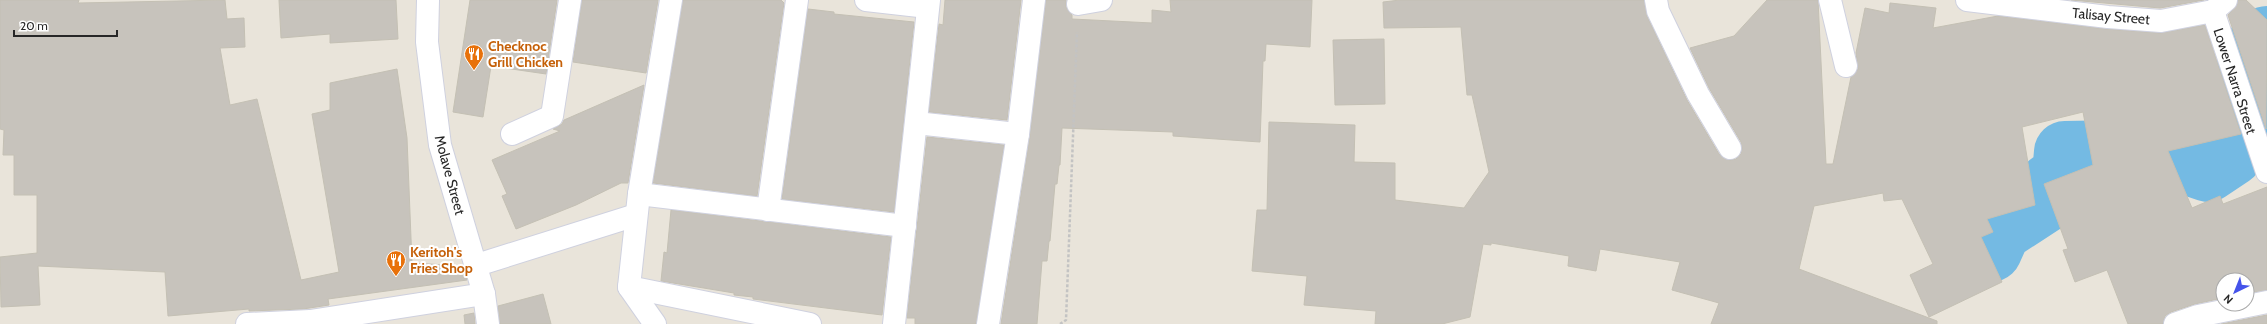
<svg xmlns="http://www.w3.org/2000/svg" width="2267" height="324" font-family="Cabin,sans-serif">
	<style>
		.lines { fill: none; stroke-linecap: round; stroke-linejoin: round }
		.river { stroke: #74bae3; stroke-width: 62 }
		.building { fill: #c7c3bc; stroke: #c4c0b4 }
		.minor-casing { stroke: #cfd1df; stroke-width: 24 }
		.path { stroke: #c3c3c3; stroke-width: 2.5; stroke-dasharray: 3 2; stroke-linecap: butt }
		.minor { stroke: #fff; stroke-width: 22 }
		.labels { text-anchor: middle; stroke-width: 4; stroke-linejoin: round; paint-order: stroke }
		.street-label { font-size: 14px; fill: #272727; stroke: #fff }
		.food-label { font-size: 14px; font-weight: bold; fill: #c56008; stroke: #fff; text-anchor: start }
	</style>
	<rect width="100%" height="100%" fill="#e9e4da"/>
	<g class="lines">
		<path class="river" d="M1991,251L2000,231L2043,203L2048,185L2063,174L2065,152L2122,151L2155,153L2208,171L2232,155L2248,89V60L2261,39L2267,37"/>
	</g>
	<g class="building">
		<path d="M0,0H79L78,3L225,0L227,19L244,18L245,47L220,48L230,105L257,99L301,280L339,272L312,114L330,110V83L397,69L407,138L412,263L463,266L467,280L328,299L329,305L303,309L249,311V309L168,316L165,272L38,266L40,305L1,307L0,257L37,253V195H14V155H3L4,130L0,129Z"/>
		<path d="M279,0H396L398,39L330,43V34L281,38Z"/>
		<path d="M470,0H557L546,74L491,66L483,117L453,112Z"/>
		<path d="M582,0H658L646,73L573,62Z"/>
		<path d="M683,0H781L784,3L757,196L653,183Z"/>
		<path d="M945,0H1021L1007,120L929,112L939,24L943,25Z"/>
		<path d="M1046,0H1066V7L1072,15V19L1152,23V10L1171,12L1170,0H1312L1310,47L1266,44L1265,61H1263L1260,142L1173,136V132L1062,128L1060,165H1059L1057,184H1055L1050,241H1049L1047,261H1042L1037,324H1001L1030,136Z"/>
		<path d="M1400,0H1644L1647,16L1687,100L1719,154L1730,160L1736,159L1741,154L1742,148L1741,142L1709,88L1690,48L1734,36L1767,0H1818L1826,164H1833L1851,77L1858,69L1856,53L1865,8L1889,13L1890,3L1936,8L1933,28L1998,16L2106,29L2160,33L2205,25L2241,134L2168,151L2192,208L2220,196L2223,204L2267,187V290L2247,293V280H2223V298L2195,304L2171,312L2165,316L2163,324H2128L2107,270L2075,282L2063,250L2068,249L2044,184L2093,165L2083,112L2022,127L2035,205L1987,219L1993,232L1981,237L2002,282L1929,317L1910,275L1933,264L1902,199L1884,201L1883,193L1814,206L1799,269L1937,321V324H1711L1719,303L1672,290L1680,262L1600,249L1596,271L1568,266L1569,256L1491,243V245L1483,244L1470,317L1442,324H1375L1376,311L1304,305L1307,276L1252,271L1257,210H1267L1269,122L1355,125L1354,162L1395,163V200L1464,208L1489,172L1472,95H1467L1461,27L1384,28L1383,2Z"/>
		<path d="M2071,0H2204L2160,8Z"/>
		<path d="M2238,0H2246L2267,20L2266,129L2228,15L2234,9Z"/>
		<path d="M808,9L834,12V14L914,22L894,212L782,199Z"/>
		<path d="M1384,39L1385,104L1335,105L1333,40Z"/>
		<path d="M644,85L628,183H621L576,205L516,229L502,196L507,194L492,160L560,131L553,129L562,124L564,120Z"/>
		<path d="M927,137L1004,145L976,324H915V318H907Z"/>
		<path d="M671,210L891,237L882,315L753,299V297L734,295V293L661,281L664,252L667,253Z"/>
		<path d="M543,294L551,324H500L498,306Z"/>
		<path d="M474,313L475,324H465L464,315Z"/>
		<path d="M2267,315V324H2221Z"/>
	</g>
	<g class="lines">
		<g class="minor-casing">
			<g id="minor">
				<path d="M428,0L427,42L440,145L484,294L488,324"/>
				<path d="M866,0L928,7"/>
				<path d="M1656,0L1658,11L1698,94L1730,148"/>
				<path d="M1830,0L1846,66"/>
				<path d="M1967,0L2108,17L2161,21L2213,11L2226,0"/>
				<path d="M1078,4L1101,0"/>
				<path d="M2213,11L2267,172"/>
				<path d="M916,123L1018,134"/>
				<path d="M512,134L552,116L570,0"/>
				<path d="M639,194L905,226"/>
				<path d="M768,210L797,0"/>
				<path d="M477,265L636,215"/>
				<path d="M629,287L810,324"/>
				<path d="M247,324L310,321L484,294"/>
				<path d="M655,324L629,287L639,194L671,0"/>
				<path d="M894,324L929,0"/>
				<path d="M988,324L1018,134L1034,0"/>
				<path d="M2175,324L2198,316L2267,302"/>
			</g>
		</g>
		<path class="path" d="M1060,324L1066,320L1077,32"/>
		<use href="#minor" class="minor"/>
	</g>
	<defs>
		<g id="restaurant-pin" transform="scale(1)"><path d="M0 17L-7.5 6A9.5 9.5 0 1 1 7.5 6Z" fill="#e8710a" stroke="#fff"/><path d="M-5-6h1v4h1v-4h1v4h1v-4h1v5L-1.5 .5V6h-2V.5L-5-1ZM5-6V6H3V1.5H1.5Q1.5-4 5-6Z" fill="#fff"/></g>
	</defs>
	<g fill-rule="evenodd">
		<use href="#restaurant-pin" x="474" y="54"/>
		<use href="#restaurant-pin" x="396" y="260"/>
	</g>
	<g class="labels">
		<g class="street-label">
			<text transform="translate(2111 16) rotate(5)" y="5">Talisay Street</text>
			<text transform="translate(2235 81) rotate(72)" y="5">Lower Narra Street</text>
			<text transform="translate(450 175) rotate(75)" y="5">Molave Street</text>
		</g>
		<g class="food-label">
			<text x="488" y="51">Checknoc<tspan x="488" dy="16">Grill Chicken</tspan></text>
			<text x="410" y="257">Keritoh's<tspan x="410" dy="16">Fries Shop</tspan></text>
		</g>
	</g>
	<g transform="translate(2235 292) rotate(223)"><circle r="19" fill="#ffffff" stroke="#a9a9a9"/>
	<path d="M0-3L7 15L0 10L-7 15Z" fill="#4553ea"/>
	<text y="-6" font-size="11" font-weight="bold" text-anchor="middle" fill="#272727">N</text>
	</g>
	<path d="M14 30v6h103v-6" fill="none" stroke="#272727" stroke-width="2"/>
	<text x="20" y="30" font-size="12" fill="#272727" stroke="#ffffff" stroke-width="3" paint-order="stroke">20 m</text>
</svg>
